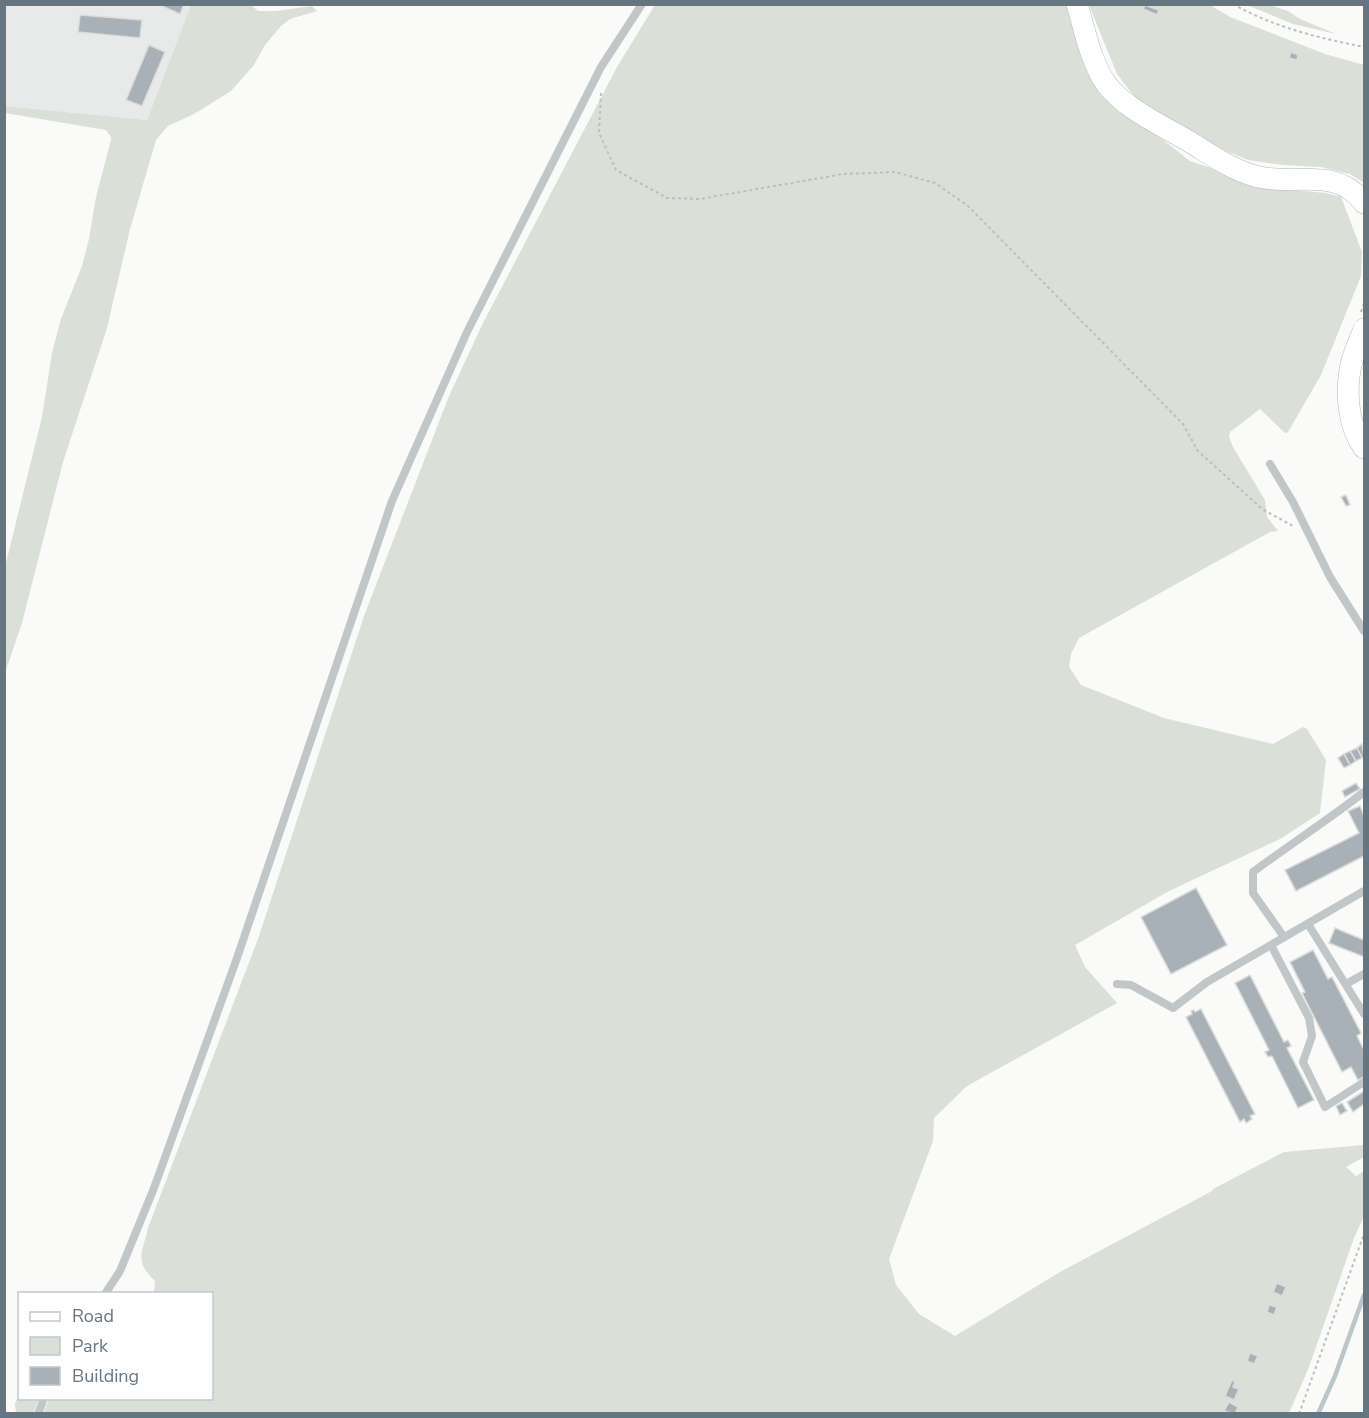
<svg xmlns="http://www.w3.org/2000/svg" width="1369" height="1418" font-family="'Nunito Sans',sans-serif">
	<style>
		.built { fill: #e8e9e9 }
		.green { fill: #dadfd7 }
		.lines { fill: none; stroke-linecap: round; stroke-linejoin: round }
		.stream { stroke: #bbc6ca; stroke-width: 4.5 }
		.building { fill: #a8b1b7; stroke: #dcdcda; stroke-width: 1.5 }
		.secondary-casing { stroke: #b4babe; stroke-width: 22 }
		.path { stroke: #bcbfc1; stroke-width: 2; stroke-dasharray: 3 3; stroke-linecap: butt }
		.lane { stroke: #c1c6c9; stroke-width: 8 }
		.secondary { stroke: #fff; stroke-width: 21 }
	</style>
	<rect width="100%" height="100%" fill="#fafaf8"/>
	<path class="built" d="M4,5H191L147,120L5,106Z"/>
	<g class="green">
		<path d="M191,5H251L258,11H276L312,6L317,11L290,19L281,26L265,45L254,65L231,91L194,114L168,126L156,140L130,229L107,328L63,462L22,623L5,673V567L42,417L52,353L61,319L82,266L89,239L96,197L111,140V137L106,130L5,113V106L147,120Z"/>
		<path d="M655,5H1066L1082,56L1103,93L1190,161L1270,188L1326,193L1341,197L1362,252L1361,276L1321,375L1288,432L1285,433L1260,409L1230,432L1229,437L1233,447L1265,500L1267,517L1278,531L1270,532L1079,638L1071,654L1069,667L1081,685L1164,718L1273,744L1303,727L1307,729L1326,760L1320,813L1280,839L1169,891L1075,945L1085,967L1117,1003L967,1086L934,1118L933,1141L889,1259L896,1285L919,1314L955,1336L1060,1272L1212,1191L1213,1189L1284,1152L1364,1145V1157L1346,1167L1356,1176L1364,1171V1216L1354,1238L1309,1367L1289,1413L43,1414L49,1399L212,1398V1294L154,1293L155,1281C134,1261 142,1254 148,1228L259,936L364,616L449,396L483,323L617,67Z"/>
		<path d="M1089,5H1210L1230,17L1325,54L1364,65V183L1350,174L1321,167L1283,165L1248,160L1226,151L1170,120L1134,96L1117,74Z"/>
		<path d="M1247,5H1270L1288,11L1300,19L1336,34L1293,24Z"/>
		<path d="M19,1393L20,1398L39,1399L33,1413H16L15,1404Z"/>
	</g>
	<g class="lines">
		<path class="stream" d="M1318,1414L1335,1376L1364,1295"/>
	</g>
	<g class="building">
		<path d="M162,4H184L180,14L162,6Z"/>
		<path d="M1145,5L1159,10L1157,15L1143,9Z"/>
		<path d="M80,15L142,20L140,38L78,32Z"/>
		<path d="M149,45L165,52L142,106L126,100Z"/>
		<path d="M1291,52L1298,55L1297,60L1289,58Z"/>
		<path d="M1346,495L1350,505L1346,506L1341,497Z"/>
		<path d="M1362,744L1364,757L1362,758L1357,748Z"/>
		<path d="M1357,748L1362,758L1356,761L1350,751Z"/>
		<path d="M1350,751L1356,761L1350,765L1344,754Z"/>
		<path d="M1344,754L1350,765L1344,768L1338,758Z"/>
		<path d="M1356,783L1360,789L1345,797L1342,791Z"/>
		<path d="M1360,806L1364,816V856L1296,891L1285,870L1359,833L1348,811Z"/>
		<path d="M1196,888L1227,945L1171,974L1141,917Z"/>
		<path d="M1335,928L1364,940V957L1329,943Z"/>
		<path d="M1313,950L1328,979L1332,977L1361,1033L1357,1036L1364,1050V1077L1358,1080L1351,1067L1342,1072L1302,993L1305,992L1290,962Z"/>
		<path d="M1250,975L1284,1042L1288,1040L1291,1046L1287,1048L1314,1100L1298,1108L1272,1056L1268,1057L1265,1052L1269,1050L1235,983Z"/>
		<path d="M1201,1009L1255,1114L1250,1116L1252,1119L1246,1123L1244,1119L1240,1122L1186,1017L1192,1014L1191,1011L1194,1010L1195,1012Z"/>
		<path d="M1364,1091V1104L1353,1112L1347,1102Z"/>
		<path d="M1342,1103L1347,1111L1340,1115L1336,1106Z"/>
		<path d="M1277,1283L1286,1287L1282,1296L1273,1292Z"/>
		<path d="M1269,1305L1277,1307L1274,1315L1267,1312Z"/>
		<path d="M1250,1353L1258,1356L1254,1364L1247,1361Z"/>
		<path d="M1232,1380L1235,1382L1233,1387L1239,1389L1234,1400L1225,1396Z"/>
		<path d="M1229,1402L1238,1407L1235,1414L1224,1411Z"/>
	</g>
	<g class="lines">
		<g class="secondary-casing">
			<g id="secondary">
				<path d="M1077,4C1085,31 1091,63 1107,85C1125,109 1165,127 1190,142C1210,154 1232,170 1255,176C1294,187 1336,165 1364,203"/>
				<path d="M1364,329C1360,339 1355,350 1352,361C1345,388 1347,425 1364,448"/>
			</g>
		</g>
		<g class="path">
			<path d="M1233,4C1273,27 1319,38 1364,47"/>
			<path d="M601,93L599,133L616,170L667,198L700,199L843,174L895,172L935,183L968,206L1183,424L1198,451L1262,509L1293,526"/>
			<path d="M1361,312L1364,303"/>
			<path d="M1299,1414L1364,1234"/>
		</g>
		<g class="lane">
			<path d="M1270,464L1293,502L1330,577L1364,631"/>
			<path d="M1308,924L1364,1014"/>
			<path d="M1284,937L1253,893V872C1289,845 1328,820 1364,792"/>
			<path d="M1271,945L1309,1018L1312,1036L1303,1062L1325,1107L1364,1082"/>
			<path d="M1117,984L1131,985L1173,1008L1207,982L1364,891"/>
			<path d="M1346,984L1364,974"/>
			<path d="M105,1294L120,1271L154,1188L237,958L392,501L467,332L601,67L642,4"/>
			<path d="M38,1414L44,1398"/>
		</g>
		<use href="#secondary" class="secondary"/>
	</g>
	<rect width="1369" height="1418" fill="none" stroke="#667681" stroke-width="12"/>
	<rect x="18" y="1292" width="195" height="108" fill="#ffffff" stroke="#c2c8cd" stroke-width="1.5"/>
	<rect x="30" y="1312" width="30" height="9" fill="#ffffff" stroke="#c2c8cd" stroke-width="1.5"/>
	<text x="72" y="1322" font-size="18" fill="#667681">Road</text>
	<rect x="30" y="1337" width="30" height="18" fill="#dadfd7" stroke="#c2c8cd" stroke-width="1.5"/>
	<text x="72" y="1352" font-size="18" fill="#667681">Park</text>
	<rect x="30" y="1367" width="30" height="18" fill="#a8b1b7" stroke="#c2c8cd" stroke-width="1.5"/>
	<text x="72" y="1382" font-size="18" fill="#667681">Building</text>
</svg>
